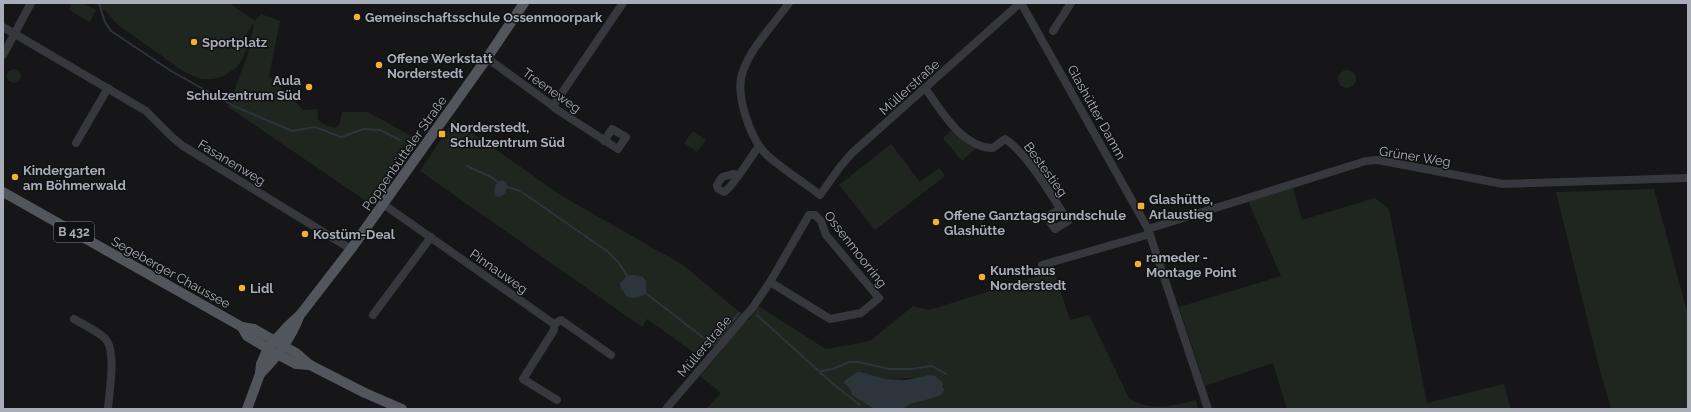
<svg xmlns="http://www.w3.org/2000/svg" width="1691" height="412" font-family="Raleway,sans-serif">
	<style>
		.green { fill: #1e261f }
		.water { fill: #2c353c }
		.lines { fill: none; stroke-linecap: round; stroke-linejoin: round }
		.stream { stroke: #2c353c; stroke-width: 2 }
		.minor { stroke: #37383d; stroke-width: 8 }
		.major { stroke: #53555c; stroke-width: 10 }
		.poi-dot { fill: #f2b134; stroke: #111113; stroke-width: 1.5 }
		.labels { text-anchor: middle; stroke-width: 3; stroke-linejoin: round; paint-order: stroke }
		.shield { fill: #111113; stroke: #7b7e86; stroke-width: 1 }
		.shield-label { font-size: 12px; font-weight: bold; fill: #a8adb8 }
		.poi-label { font-size: 13px; font-weight: bold; fill: #a8adb8; stroke: #111113; text-anchor: start }
		.street-label { font-size: 13px; fill: #a8adb8; stroke: #111113 }
	</style>
	<rect width="100%" height="100%" fill="#161618"/>
	<g class="green">
		<path d="M72,3H83L96,10L90,22L69,10Z"/>
		<path d="M96,3H229L255,21L261,14L280,21L269,76L303,110L318,109C318,112 317,116 318,119C321,124 331,128 337,127L340,123L342,112H368L420,141L404,152L391,166L389,184L372,205L228,107L248,54L254,23L247,33L246,50L242,60L236,68L222,77L212,79H202L186,73L118,25L107,13Z"/>
		<circle cx="14" cy="76" r="7"/>
		<circle cx="1347" cy="79" r="9"/>
		<path d="M454,120L562,196L683,265L749,320L757,305L826,349L870,341L913,306L929,310L1045,274L1042,259L1055,274L1070,320L1089,315L1129,398C1150,412 1172,406 1196,400L1198,409H903L910,404L942,394L944,386L917,378L885,379L861,372L843,382L850,389L852,395L874,409H706L721,393L700,376L723,349L715,341L700,357L647,319L642,327L420,171Z"/>
		<path d="M952,130L968,145L976,148L962,161L943,138Z"/>
		<path d="M693,131L706,140L697,152L684,143Z"/>
		<path d="M891,144L920,182L939,168L945,176L875,230L839,185Z"/>
		<path d="M1293,188L1302,220L1375,198L1389,209L1427,403L1504,384L1511,409H1287L1273,363L1205,386L1179,307L1281,276L1248,201Z"/>
		<path d="M1654,189L1688,315V409H1611L1598,363L1556,192Z"/>
	</g>
	<g class="water">
		<path d="M502,180L506,182C509,188 505,196 499,197L495,196L494,190L497,182Z"/>
		<path d="M633,275L643,277L646,281V293C640,298 634,299 627,297L621,289L620,283L627,276Z"/>
		<path d="M857,372H861L885,379L906,380L929,375L935,376L942,382L944,390L942,394L937,397L910,404L903,409H874L852,395L850,389L843,382Z"/>
	</g>
	<g class="lines">
		<g class="stream">
			<path d="M99,3L105,22L111,31L171,71L234,106L292,131L315,127L341,137L364,129L380,130L400,140"/>
			<path d="M467,166L493,178L499,183"/>
			<path d="M504,186L520,191"/>
			<path d="M523,193L607,251L618,262L628,277"/>
			<path d="M644,292L713,345L739,313"/>
			<path d="M757,315L833,384L860,405"/>
			<path d="M821,371L833,369L849,362H859L889,369H911L932,366L946,374"/>
		</g>
		<g class="minor">
			<path d="M789,3C774,24 752,46 743,71C734,94 751,141 768,156C784,170 803,182 820,195L840,167L852,153L1020,3"/>
			<path d="M1021,3L1148,229L1208,409"/>
			<path d="M3,27L146,111L172,137L183,146L351,249"/>
			<path d="M1053,31L1071,3"/>
			<path d="M3,55L31,3"/>
			<path d="M487,58L553,106L556,109L618,149L626,137L612,129L604,141"/>
			<path d="M925,88C941,110 962,148 993,148L1005,139C1027,153 1053,198 1068,221L1055,229L1047,217L1060,209"/>
			<path d="M553,106L623,3"/>
			<path d="M76,143L108,88"/>
			<path d="M738,175L733,174L722,177L717,185L718,189L724,192C731,189 753,154 759,146"/>
			<path d="M383,204L554,324"/>
			<path d="M1148,229L1366,161L1378,160L1503,184L1688,178"/>
			<path d="M1042,265L1150,234"/>
			<path d="M373,315L431,237"/>
			<path d="M74,319C82,324 102,333 107,341C116,355 109,393 108,409"/>
			<path d="M554,324V330L523,379L557,400"/>
			<path d="M554,324L561,320L611,355"/>
			<path d="M666,409L753,307L770,282L809,215H815L821,221L826,235L879,298L861,313L830,319L770,282"/>
		</g>
		<g class="major">
			<path d="M3,192L242,327L254,329L296,353L310,365L365,393L402,409"/>
			<path d="M242,327L247,336L277,354L296,364L310,365"/>
			<path d="M260,374C276,358 291,338 299,317"/>
			<path d="M247,409L260,374L261,364L268,348L287,327L300,315L351,249L487,58L524,3"/>
		</g>
	</g>
	<g class="poi-dot">
		<circle cx="357" cy="17" r="4"/>
		<circle cx="194" cy="42" r="4"/>
		<circle cx="379" cy="65" r="4"/>
		<circle cx="309" cy="87" r="4"/>
		<rect x="438" y="130" width="8" height="8" rx="2"/>
		<circle cx="15" cy="177" r="4"/>
		<rect x="1137" y="202" width="8" height="8" rx="2"/>
		<circle cx="936" cy="222" r="4"/>
		<circle cx="305" cy="234" r="4"/>
		<circle cx="1138" cy="264" r="4"/>
		<circle cx="982" cy="277" r="4"/>
		<circle cx="242" cy="288" r="4"/>
	</g>
	<g class="labels">
		<rect class="shield" x="54" y="222" width="40" height="20" rx="3"/>
		<g class="shield-label">
			<text x="74" y="236">B 432</text>
		</g>
		<g class="poi-label">
			<text x="365" y="22">Gemeinschaftsschule Ossenmoorpark</text>
			<text x="202" y="47">Sportplatz</text>
			<text x="387" y="63">Offene Werkstatt<tspan x="387" dy="15">Norderstedt</tspan></text>
			<text x="301" y="85" text-anchor="end">Aula<tspan x="301" dy="15">Schulzentrum Süd</tspan></text>
			<text x="450" y="132">Norderstedt,<tspan x="450" dy="15">Schulzentrum Süd</tspan></text>
			<text x="23" y="175">Kindergarten<tspan x="23" dy="15">am Böhmerwald</tspan></text>
			<text x="1149" y="204">Glashütte,<tspan x="1149" dy="15">Arlaustieg</tspan></text>
			<text x="944" y="220">Offene Ganztagsgrundschule<tspan x="944" dy="15">Glashütte</tspan></text>
			<text x="313" y="239">Kostüm-Deal</text>
			<text x="1146" y="262">rameder -<tspan x="1146" dy="15">Montage Point</tspan></text>
			<text x="990" y="275">Kunsthaus<tspan x="990" dy="15">Norderstedt</tspan></text>
			<text x="250" y="293">Lidl</text>
		</g>
		<g class="street-label">
			<text transform="translate(909 87) rotate(-42)" y="5">Müllerstraße</text>
			<text transform="translate(552 90) rotate(35)" y="5">Treeneweg</text>
			<text transform="translate(1097 112) rotate(61)" y="5">Glashütter Damm</text>
			<text transform="translate(404 153) rotate(-55)" y="5">Poppenbütteler Straße</text>
			<text transform="translate(1415 156) rotate(9)" y="5">Grüner Weg</text>
			<text transform="translate(232 162) rotate(31)" y="5">Fasanenweg</text>
			<text transform="translate(1046 169) rotate(54)" y="5">Bestestieg</text>
			<text transform="translate(856 249) rotate(52)" y="5">Ossenmoorring</text>
			<text transform="translate(499 271) rotate(35)" y="5">Pinnauweg</text>
			<text transform="translate(171 272) rotate(29)" y="5">Segeberger Chaussee</text>
			<text transform="translate(704 346) rotate(-50)" y="5">Müllerstraße</text>
		</g>
	</g>
	<rect width="1691" height="412" fill="none" stroke="#a8adb8" stroke-width="8"/>
</svg>
